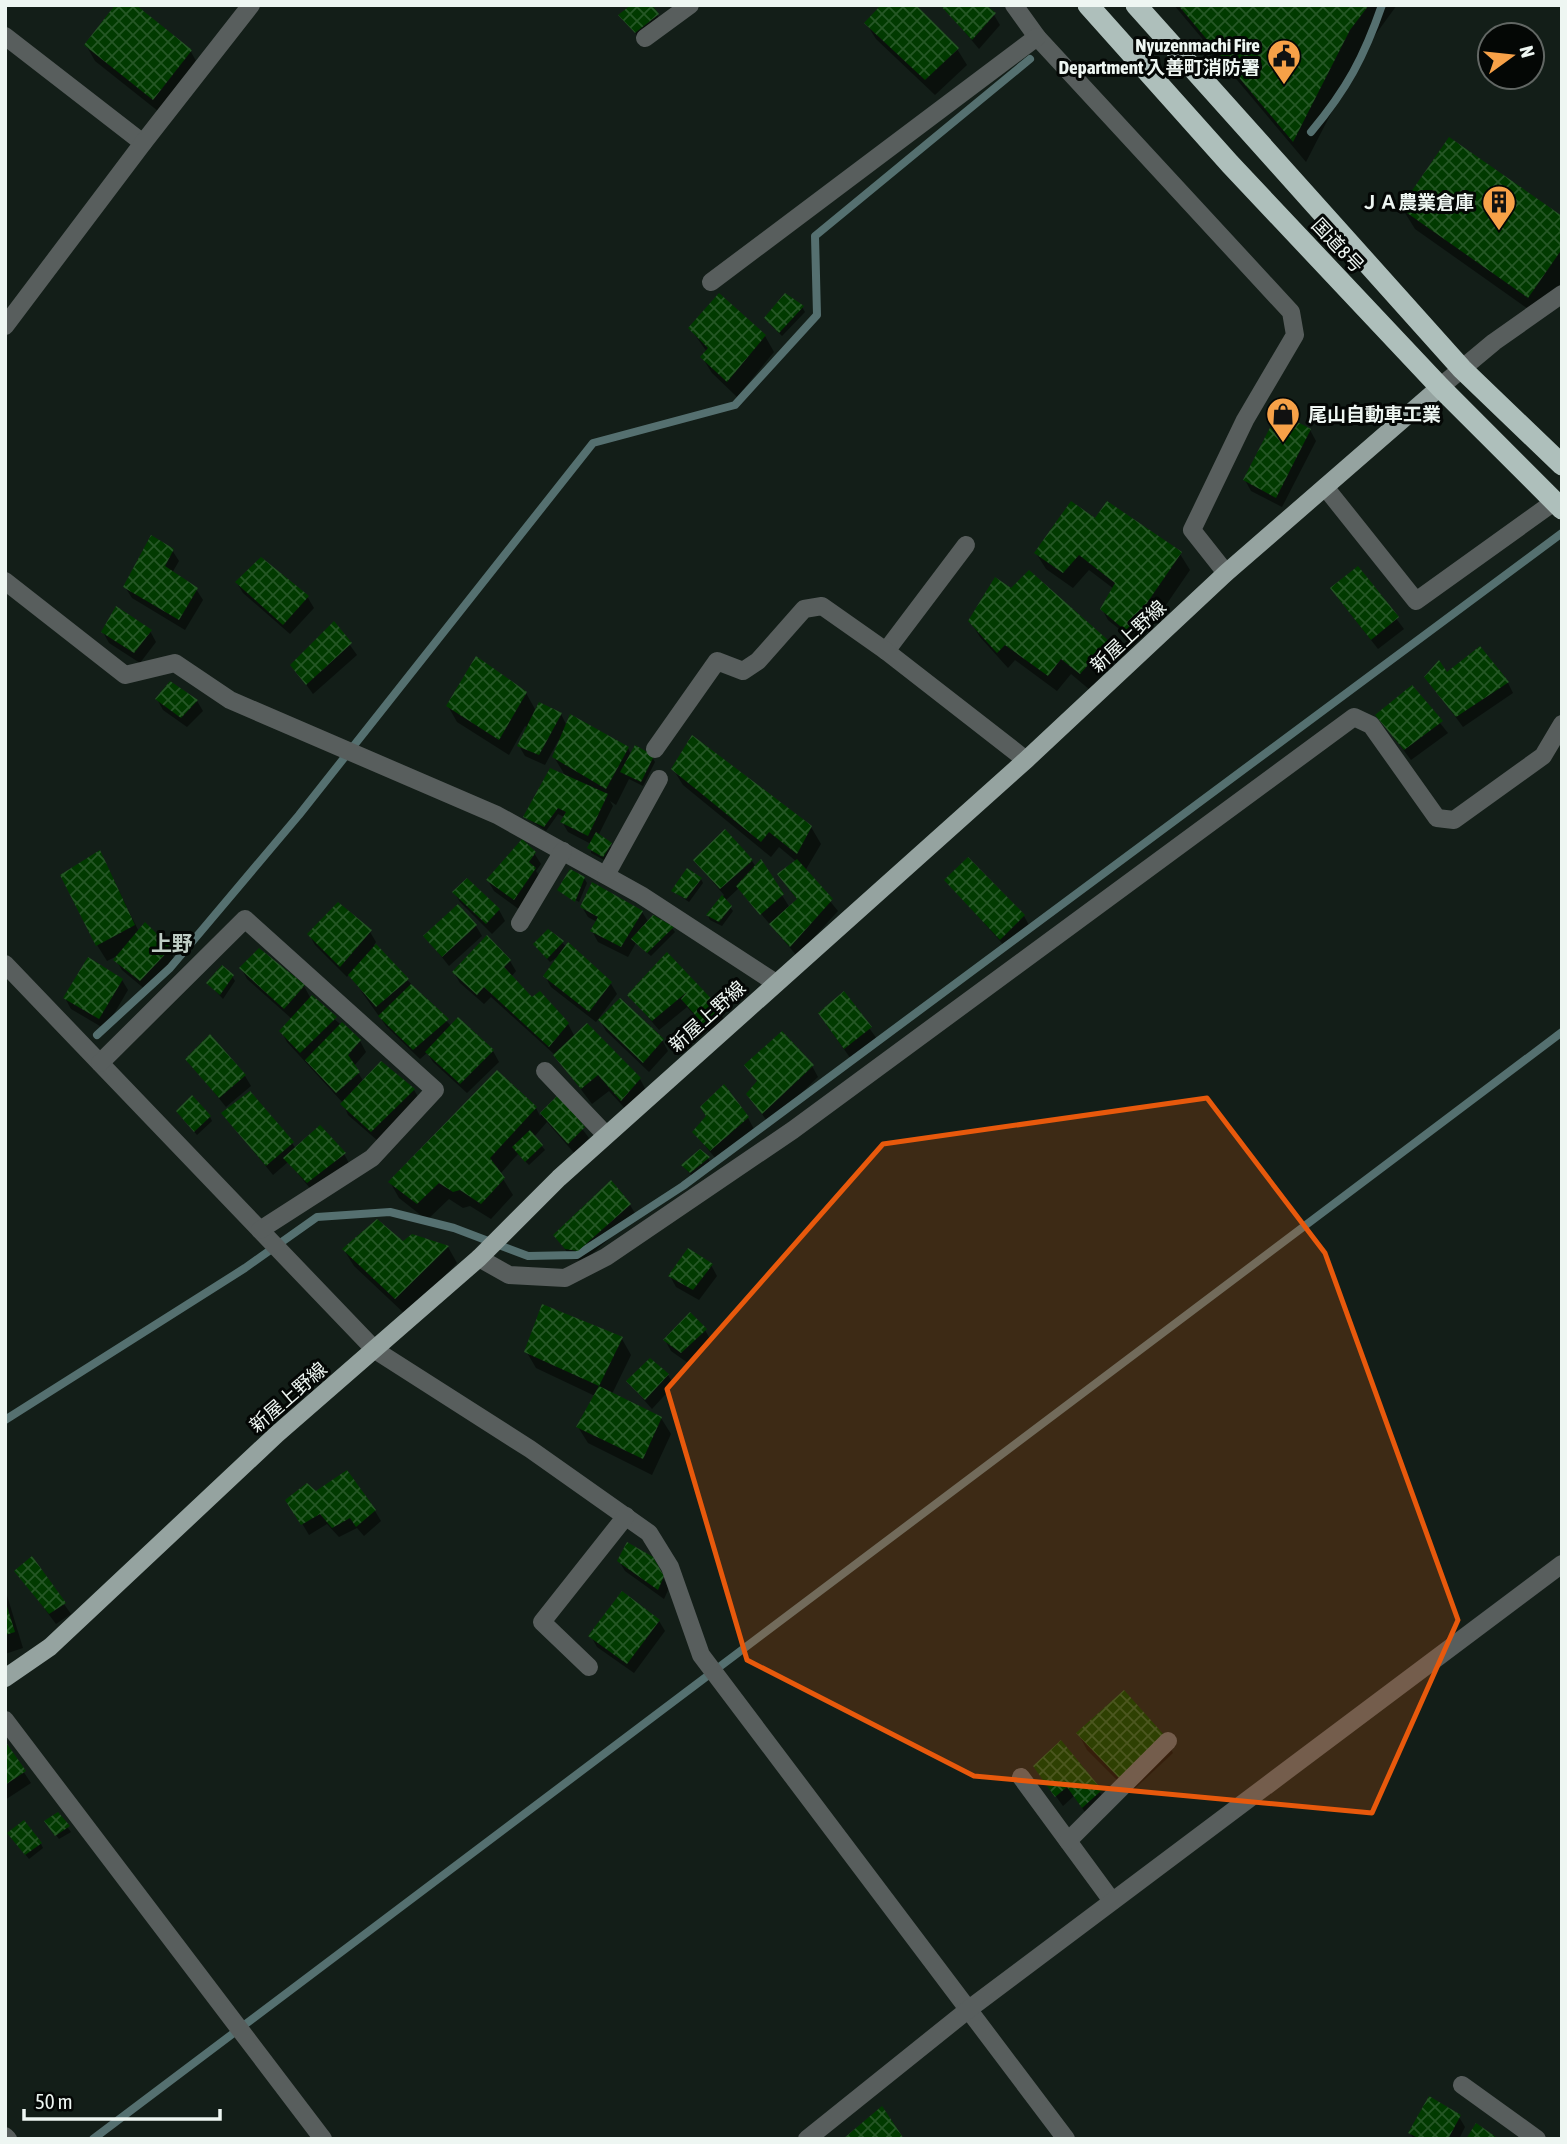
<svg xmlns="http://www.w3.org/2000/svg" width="1567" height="2144" font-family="'Asap Condensed','Noto Sans JP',sans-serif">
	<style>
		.shadow { fill: #0007 }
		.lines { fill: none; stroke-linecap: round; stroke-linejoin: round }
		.stream { stroke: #557070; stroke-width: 8 }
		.building { fill: url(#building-cross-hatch) }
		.minor { stroke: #585e5d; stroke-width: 18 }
		.major { stroke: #95a3a0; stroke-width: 18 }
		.highway { stroke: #aebfbb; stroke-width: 21 }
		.marked { fill: #e8590c; fill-opacity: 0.2; stroke: #e8590c; stroke-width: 5; stroke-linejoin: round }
		.labels { text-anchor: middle; stroke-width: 6; stroke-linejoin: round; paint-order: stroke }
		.poi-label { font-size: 19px; font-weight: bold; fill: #eef6f2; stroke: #040705; text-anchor: end }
		.street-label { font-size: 19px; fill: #eef6f2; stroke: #040705 }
		.neighbourhood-label { font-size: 21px; font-weight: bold; fill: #bfcdc5; stroke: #040705 }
	</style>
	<defs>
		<pattern id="building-cross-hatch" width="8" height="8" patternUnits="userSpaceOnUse" patternTransform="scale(1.75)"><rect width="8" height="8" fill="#013a00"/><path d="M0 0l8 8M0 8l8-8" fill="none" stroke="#265726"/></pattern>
	</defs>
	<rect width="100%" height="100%" fill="#131e18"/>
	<g class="shadow">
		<path d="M134,5L191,52L200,68L163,115L95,61L86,45Z"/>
		<path d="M942,5L994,15L1000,25L979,49Z"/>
		<path d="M1174,5H1397L1362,53L1306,162Z"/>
		<path d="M657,15L660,19L638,36L623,20Z"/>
		<path d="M866,23L957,49L967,65L935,95L876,39Z"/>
		<path d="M1402,208L1562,218V288L1541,318L1415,229Z"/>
		<path d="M802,307L805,312L782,336L769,323Z"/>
		<path d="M690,328L765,336L774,352L737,397L712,373L702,357L707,352Z"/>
		<path d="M1310,430L1316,441L1282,507L1251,491L1245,480Z"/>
		<path d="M1095,520L1180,554L1190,570L1155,621L1150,618L1134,641L1108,620L1102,609L1114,589L1089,570L1073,588L1046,569L1036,553Z"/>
		<path d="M172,550L179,561L172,573L196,589L203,600L185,630L132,598L125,587Z"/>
		<path d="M261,559L308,598L314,608L290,634L243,593L237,583Z"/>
		<path d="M1358,568L1404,629L1378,649L1339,599Z"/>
		<path d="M1011,590L1107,642L1117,658L1090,690L1071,674L1057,691L1015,660L1008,668L980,637L970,621Z"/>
		<path d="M334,623L357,655L313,694L292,665Z"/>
		<path d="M150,631L156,642L140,663L109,643L103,632Z"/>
		<path d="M1426,677L1508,683L1513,693L1463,727Z"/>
		<path d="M1411,687L1448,733L1411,760L1377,715Z"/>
		<path d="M526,693L536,711L561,714L567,726L628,748L631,755L652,757L655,762L643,786L629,779L616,805L610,801L613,806L598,836L613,849L606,861L591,853V844L568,832L562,822L564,817L558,814L546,831L525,817L566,777L554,757L560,742L558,741L545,765L525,756L519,746L528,728L525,726L509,755L457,722L448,706Z"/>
		<path d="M157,699L197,701L203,711L187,727L163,710Z"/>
		<path d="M673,769L811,827L821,844L805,871L838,911L797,956L739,888L725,901L733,911L722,926L710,920L708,916L724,895L695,861H752L756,867L761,862L790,908L798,901L779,875L797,862L779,847L771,857L683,785Z"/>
		<path d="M534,853L541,864L536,871L541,879L520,910L494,891L488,881Z"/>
		<path d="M108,868L139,932L169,949L175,960L147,991L122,970L116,960L121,954L107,961L97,945Z"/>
		<path d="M584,878L587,883L579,902L559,890Z"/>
		<path d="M701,879L703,883L689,902L673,891Z"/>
		<path d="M946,880L1024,916L1030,927L1007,949Z"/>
		<path d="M454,892L499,910L505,921L492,934L460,902Z"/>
		<path d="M582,907L642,912L649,923L672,928L675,932L651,956L636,943L628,957L598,942L592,931L597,922L588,917Z"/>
		<path d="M476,926L482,936L449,966L425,936Z"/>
		<path d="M548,931L611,984L617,994L596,1022L551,987L545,976L562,954L550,962L538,949Z"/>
		<path d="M370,932L376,942L374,945L451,1026L493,1051L499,1062L467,1093L433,1062L427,1053L420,1059L386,1026L349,974L347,977L315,945L309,934Z"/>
		<path d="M259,950L304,986L311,999L360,1041L366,1052L354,1066L364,1082L414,1090L420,1100L378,1141L348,1115L343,1103L287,1042L281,1031L292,1019L247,979L241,968Z"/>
		<path d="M667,955L726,1021L711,1034L687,1007L659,1030L629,995Z"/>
		<path d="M510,961L516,971L511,977L532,999L568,1024L575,1037L587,1025L640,1079L649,1096L632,1116L609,1091L592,1104L555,1055L491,997L484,1004L460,983L454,973Z"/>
		<path d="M232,976L235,981L223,999L208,983Z"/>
		<path d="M122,980L128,990L105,1029L71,1009L65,998Z"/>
		<path d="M844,993L877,1039L851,1059L826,1024Z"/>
		<path d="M600,1020L662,1040L668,1051L649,1072L606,1031Z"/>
		<path d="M187,1059L245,1076L251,1086L226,1107Z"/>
		<path d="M812,1066L818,1077L769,1124L748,1094L758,1083L753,1076Z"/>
		<path d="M558,1097L589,1138L575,1154L547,1122L534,1137L545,1150L529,1165L518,1154L500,1174L513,1195L491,1219L470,1206L463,1208L449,1199L427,1220L399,1198L390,1182L536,1108L540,1116Z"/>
		<path d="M223,1114L292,1143L296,1149L344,1154L350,1165L314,1193L288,1162L273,1175Z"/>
		<path d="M181,1116L210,1117L212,1121L197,1135Z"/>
		<path d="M707,1117L748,1118L754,1129L717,1160L694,1133Z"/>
		<path d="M708,1158L711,1163L693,1177L683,1166Z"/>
		<path d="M630,1205L636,1215L584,1261L572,1259L555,1235Z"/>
		<path d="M412,1236L448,1247L457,1263L406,1315L354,1266L344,1250L403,1243Z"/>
		<path d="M711,1265L717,1276L699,1300L676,1287L670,1276Z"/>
		<path d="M705,1330L711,1341L688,1363L671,1351L665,1340Z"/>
		<path d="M622,1339L631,1355L612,1394L661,1418L671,1434L652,1475L588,1443L578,1427L595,1396L536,1368L526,1351Z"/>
		<path d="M668,1375L674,1385L652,1409L628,1382Z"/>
		<path d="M316,1494L375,1511L381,1521L364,1536L357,1528L339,1537L327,1524L309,1535L288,1500Z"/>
		<path d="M651,1558L669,1588L664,1599L625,1571L619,1561Z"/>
		<path d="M32,1559L71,1614L56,1624L17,1572Z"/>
		<path d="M5,1589L23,1648L5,1654Z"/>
		<path d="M659,1621L665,1631L634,1673L597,1647L591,1636Z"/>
		<path d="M1078,1733L1163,1737L1173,1753L1130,1793L1087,1750Z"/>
		<path d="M1061,1742L1107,1802L1089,1818L1074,1796L1063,1806L1042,1777Z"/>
		<path d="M5,1744L31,1783L5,1800Z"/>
		<path d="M58,1815L71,1832L59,1839L49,1826Z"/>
		<path d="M12,1838L41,1844L43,1848L29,1859Z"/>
		<path d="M1459,2117L1465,2127L1459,2139H1414L1410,2133Z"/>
	</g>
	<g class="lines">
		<g class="stream">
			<path d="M1311,132C1347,89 1364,57 1382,5"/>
			<path d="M97,1035L170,968L299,815L593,443L735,405L817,315L815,236L1030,59"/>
			<path d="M5,1420L245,1268L317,1217L390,1212L454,1228L528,1256L577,1255L683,1186L1562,533"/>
			<path d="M93,2139L1562,1032"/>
		</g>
	</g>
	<g class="building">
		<path d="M115,5H136L192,50L153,100L84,45Z"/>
		<path d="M631,5H652L659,14L635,33L618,15Z"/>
		<path d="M881,5H916L959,48L925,80L864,23Z"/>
		<path d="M940,5H986L996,13L972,40Z"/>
		<path d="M1178,5H1369L1350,30L1293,142Z"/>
		<path d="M1449,137L1562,216V249L1528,298L1400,208Z"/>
		<path d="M719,293L766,335L727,382L700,357L708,348L688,328Z"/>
		<path d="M785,293L804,306L779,333L764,318Z"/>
		<path d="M1278,412L1311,429L1276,498L1243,480Z"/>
		<path d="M1071,501L1095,518L1107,501L1182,552L1127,632L1100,609L1115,583L1079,555L1063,573L1034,553Z"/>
		<path d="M151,535L174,549L165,566L198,588L179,620L123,587Z"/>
		<path d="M261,557L309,596L283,625L235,582Z"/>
		<path d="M1358,566L1399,617L1371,640L1330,588Z"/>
		<path d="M1029,570L1109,641L1080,674L1061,659L1048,676L1005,645L997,653L968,621L995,577L1011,588Z"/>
		<path d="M116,606L152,630L134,653L101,632Z"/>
		<path d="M334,621L352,643L306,685L290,665Z"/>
		<path d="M1480,646L1509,682L1456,717L1424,677L1439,660L1447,672Z"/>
		<path d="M476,656L527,692L499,740L446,706Z"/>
		<path d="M170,681L198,700L181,718L155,699Z"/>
		<path d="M1412,685L1443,721L1404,750L1375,715Z"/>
		<path d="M539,702L562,713L539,755L517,746Z"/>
		<path d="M570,714L629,747L606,789L552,757Z"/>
		<path d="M692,735L812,826L797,854L769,832L761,842L671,769Z"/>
		<path d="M635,745L654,756L641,782L620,772Z"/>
		<path d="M550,768L608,794L588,836L560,822L566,812L558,808L544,827L523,817Z"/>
		<path d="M725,829L753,860L720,889L693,860Z"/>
		<path d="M596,832L612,843L603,857L587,848Z"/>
		<path d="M522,839L536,852L529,862L536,868L514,900L486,880Z"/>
		<path d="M100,850L135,925L96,946L60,875Z"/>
		<path d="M968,857L1025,915L1000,940L944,880Z"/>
		<path d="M761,859L784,894L760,915L736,886Z"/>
		<path d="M797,859L833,899L790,947L769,924L797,899L777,874Z"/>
		<path d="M687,868L702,878L686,899L671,891Z"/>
		<path d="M570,869L585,877L575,902L557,890Z"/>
		<path d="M467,878L500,909L486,924L452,892Z"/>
		<path d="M592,882L643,911L621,947L590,931L598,917L580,907Z"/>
		<path d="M722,895L732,906L719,922L706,915Z"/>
		<path d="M338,902L372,930L340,967L307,934Z"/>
		<path d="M458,904L477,925L442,957L423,936Z"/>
		<path d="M653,915L674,927L647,953L631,939Z"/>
		<path d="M145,922L171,948L140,981L113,960Z"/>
		<path d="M548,929L564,941L547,959L533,944Z"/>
		<path d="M487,935L511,960L504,967L532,997L540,991L569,1023L549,1047L484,987L477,995L452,972Z"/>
		<path d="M568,942L612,982L589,1012L543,976Z"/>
		<path d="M376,944L409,979L376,1007L348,975Z"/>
		<path d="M259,948L305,985L284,1009L239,968Z"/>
		<path d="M667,952L722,1010L704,1025L681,999L687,992L652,1021L627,995Z"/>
		<path d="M88,957L123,979L99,1019L63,998Z"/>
		<path d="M222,965L234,975L220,995L206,983Z"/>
		<path d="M411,984L449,1019L413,1050L378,1016Z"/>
		<path d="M844,991L872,1027L844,1049L818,1013Z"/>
		<path d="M312,995L337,1017L300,1053L279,1031Z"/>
		<path d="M620,998L664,1039L643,1063L598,1020Z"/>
		<path d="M458,1017L494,1050L460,1084L425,1052Z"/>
		<path d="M342,1022L361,1040L348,1055L360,1072L336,1093L305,1060Z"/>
		<path d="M587,1023L641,1078L621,1101L598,1075L581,1089L553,1055Z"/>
		<path d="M782,1031L814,1065L762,1114L746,1094L757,1081L744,1065Z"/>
		<path d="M210,1034L246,1075L219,1098L185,1059Z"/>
		<path d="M381,1061L415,1089L371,1132L340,1104Z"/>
		<path d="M497,1070L537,1107L490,1158L505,1178L481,1204L460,1190L453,1192L439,1183L417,1204L388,1182Z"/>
		<path d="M724,1084L749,1117L710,1151L692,1132L706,1116L700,1107Z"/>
		<path d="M250,1091L294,1142L266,1166L221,1113Z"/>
		<path d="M192,1095L211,1116L194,1132L176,1111Z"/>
		<path d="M558,1095L585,1127L568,1144L540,1113Z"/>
		<path d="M320,1125L346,1153L307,1183L283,1158Z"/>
		<path d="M530,1130L543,1145L525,1162L512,1147Z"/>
		<path d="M700,1149L710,1157L690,1173L681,1165Z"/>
		<path d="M611,1180L631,1204L578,1251L565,1249L553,1235Z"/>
		<path d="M377,1219L403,1241L412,1234L449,1246L395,1299L342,1249Z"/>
		<path d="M688,1248L713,1264L693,1290L668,1276Z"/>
		<path d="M542,1304L623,1337L599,1386L524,1352Z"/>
		<path d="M690,1312L707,1329L681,1353L663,1340Z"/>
		<path d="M650,1358L669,1374L645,1400L626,1381Z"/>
		<path d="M599,1386L662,1417L643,1459L576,1427Z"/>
		<path d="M347,1470L376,1510L356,1527L350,1518L332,1528L320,1514L301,1525L285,1500L307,1483L316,1491Z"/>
		<path d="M627,1542L653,1557L664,1576L658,1590L617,1561Z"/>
		<path d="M32,1556L66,1603L49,1614L14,1571Z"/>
		<path d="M622,1591L660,1620L627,1664L588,1636Z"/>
		<path d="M5,1600L15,1632L5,1635Z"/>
		<path d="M1124,1690L1165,1736L1119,1778L1076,1733Z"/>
		<path d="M1061,1740L1102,1790L1082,1808L1067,1787L1055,1797L1033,1766Z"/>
		<path d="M5,1741L26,1771L5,1785Z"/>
		<path d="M58,1812L70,1826L55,1836L44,1821Z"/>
		<path d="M24,1820L42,1843L25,1855L7,1833Z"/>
		<path d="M1429,2096L1461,2115L1448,2139H1420L1408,2133Z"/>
		<path d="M882,2106L904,2139H843Z"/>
		<path d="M1476,2123L1499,2139H1466Z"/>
	</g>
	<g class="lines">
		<g class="minor">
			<path d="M1014,5L1037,37L1291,312L1295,335L1245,420L1192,530L1226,573"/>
			<path d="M5,36L143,143"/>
			<path d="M645,38L690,5"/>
			<path d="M711,282L1037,37"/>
			<path d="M5,326L143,143L251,5"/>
			<path d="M1440,387L1494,342L1562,294"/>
			<path d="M1325,487L1416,601L1554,502"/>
			<path d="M5,581L125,675L175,663L230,700L497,815L641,895L776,983"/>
			<path d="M886,651L966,545"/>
			<path d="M655,749L717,661L743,671L758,661L804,609L822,606L886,651L1026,760"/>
			<path d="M606,875L659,779"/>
			<path d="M520,923L563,851"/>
			<path d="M5,964L375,1350L530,1449L649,1533L670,1567L701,1655L1066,2139"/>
			<path d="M100,1063L245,919L435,1090L372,1158L260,1230"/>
			<path d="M545,1071L606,1135"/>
			<path d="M479,1258L509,1275L565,1278L606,1257L793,1130L1354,717L1371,725L1437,818L1454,820L1543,756L1562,724"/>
			<path d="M589,1667L542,1622L626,1516"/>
			<path d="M5,1720L323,2139"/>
			<path d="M1021,1777L1112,1901"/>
			<path d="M1068,1841L1168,1741"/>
			<path d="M1462,2085L1537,2139"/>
			<path d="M5,2136L8,2139"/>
			<path d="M807,2139L969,2009L1562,1564"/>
		</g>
		<path class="major" d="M5,1678L50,1647L277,1434L479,1258L559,1178L1026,760L1226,573L1440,387"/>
		<g class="highway">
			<path d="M1088,5L1230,164L1440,387L1562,509"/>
			<path d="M1136,5L1462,369L1562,465"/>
		</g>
	</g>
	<path class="marked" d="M1207,1098L1325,1253L1458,1620L1372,1813L974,1776L747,1660L667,1389L883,1144Z"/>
	<defs>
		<g id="civic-pin" transform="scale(1.75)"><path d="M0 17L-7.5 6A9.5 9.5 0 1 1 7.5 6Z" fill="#f7a148" stroke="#040705"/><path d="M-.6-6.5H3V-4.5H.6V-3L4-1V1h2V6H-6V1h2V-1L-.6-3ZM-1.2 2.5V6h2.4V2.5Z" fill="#111"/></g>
		<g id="building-pin" transform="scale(1.75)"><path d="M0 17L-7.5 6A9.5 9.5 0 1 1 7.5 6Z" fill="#f7a148" stroke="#040705"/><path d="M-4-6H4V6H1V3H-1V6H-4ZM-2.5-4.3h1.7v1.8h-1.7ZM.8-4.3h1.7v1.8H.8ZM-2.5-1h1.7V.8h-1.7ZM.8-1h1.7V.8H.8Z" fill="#111"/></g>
		<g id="shop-pin" transform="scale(1.75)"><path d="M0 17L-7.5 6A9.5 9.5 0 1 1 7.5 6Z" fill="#f7a148" stroke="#040705"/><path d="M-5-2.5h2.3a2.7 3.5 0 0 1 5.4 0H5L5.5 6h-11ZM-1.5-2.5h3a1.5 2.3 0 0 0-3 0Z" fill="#111"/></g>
	</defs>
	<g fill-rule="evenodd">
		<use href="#civic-pin" x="1284" y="56"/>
		<use href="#building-pin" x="1499" y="202"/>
		<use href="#shop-pin" x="1283" y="414"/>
	</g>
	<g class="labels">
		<g class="poi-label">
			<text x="1260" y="52">Nyuzenmachi Fire<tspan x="1260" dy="22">Department 入善町消防署</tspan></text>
			<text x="1474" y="209">ＪＡ農業倉庫</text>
			<text x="1308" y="421" text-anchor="start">尾山自動車工業</text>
		</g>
		<g class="street-label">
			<text transform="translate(1338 245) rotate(47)" y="7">国道8号</text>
			<text transform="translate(1128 636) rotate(-43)" y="7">新屋上野線</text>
			<text transform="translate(707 1016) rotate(-42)" y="7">新屋上野線</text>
			<text transform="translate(288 1397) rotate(-41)" y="7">新屋上野線</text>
		</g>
		<g class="neighbourhood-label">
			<text x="172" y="951">上野</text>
		</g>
	</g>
	<rect width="1567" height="2144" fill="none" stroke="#eef6f2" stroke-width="14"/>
	<g transform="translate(1511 56) rotate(75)"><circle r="33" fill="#040705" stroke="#626764" stroke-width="2"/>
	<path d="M0-5L12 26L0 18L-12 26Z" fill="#f7a148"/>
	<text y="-10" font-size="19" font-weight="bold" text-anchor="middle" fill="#eef6f2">N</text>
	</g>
	<path d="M24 2109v10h196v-10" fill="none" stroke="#eef6f2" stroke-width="3.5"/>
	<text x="35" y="2109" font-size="21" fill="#eef6f2" stroke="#040705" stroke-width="5" paint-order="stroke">50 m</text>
</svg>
